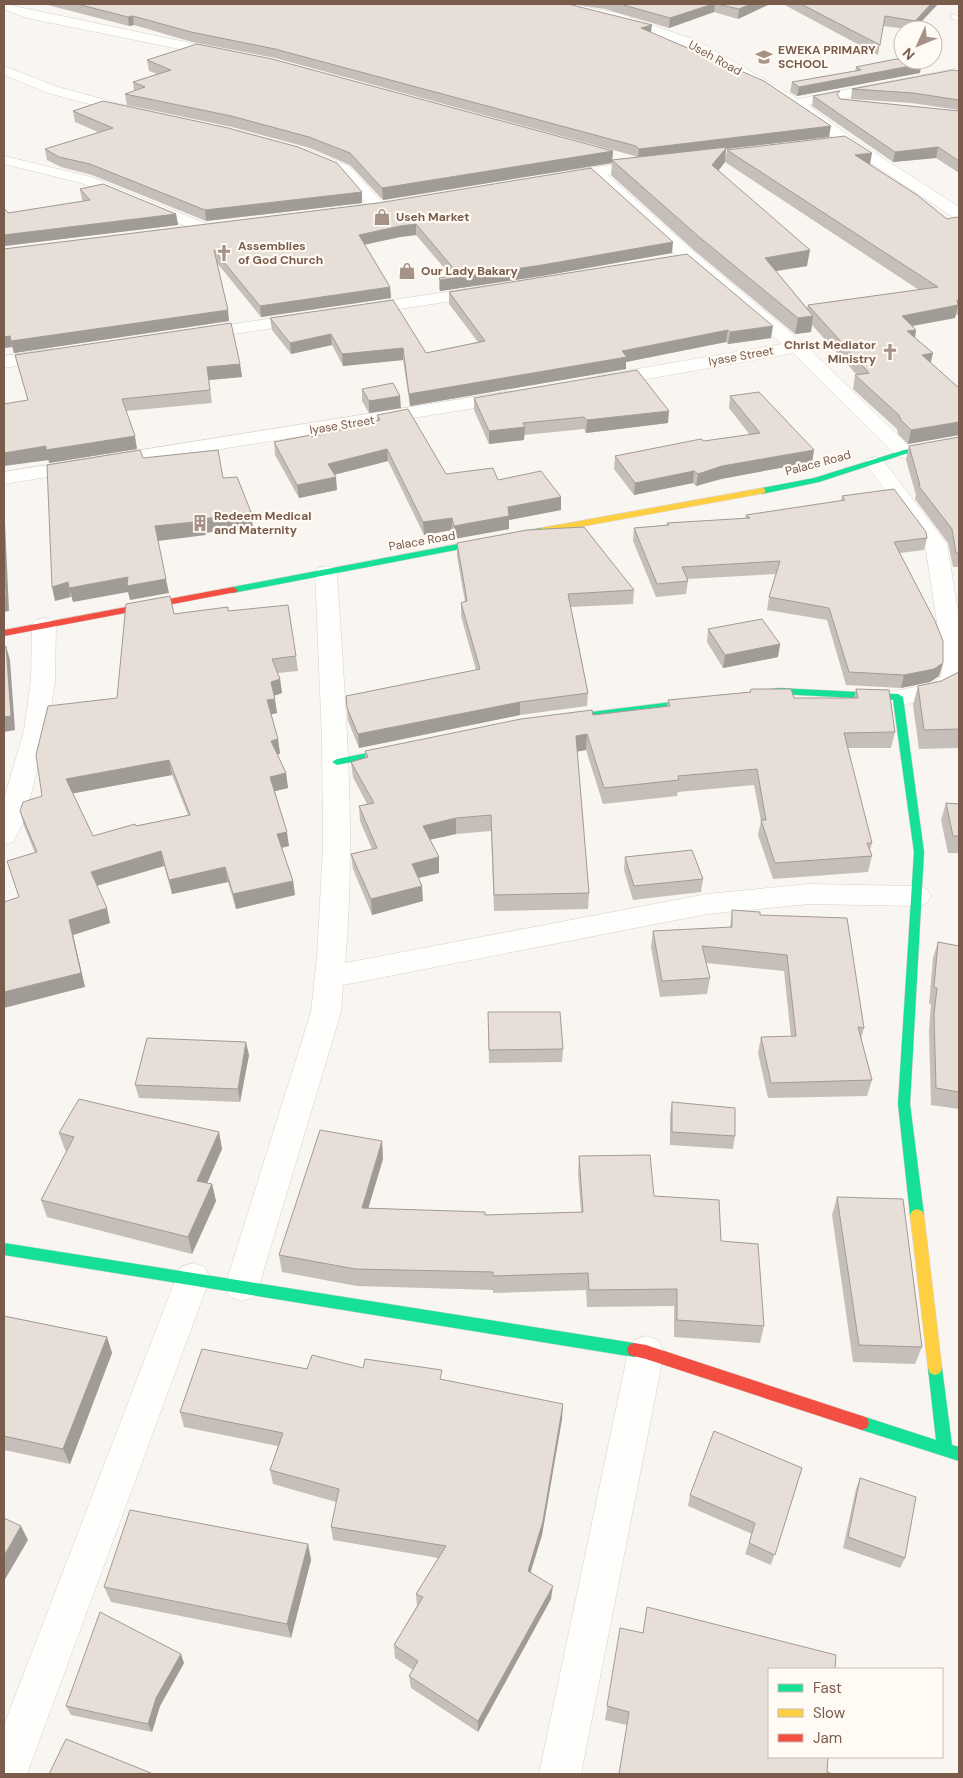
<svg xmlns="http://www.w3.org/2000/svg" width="963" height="1778" font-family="'DM Sans',sans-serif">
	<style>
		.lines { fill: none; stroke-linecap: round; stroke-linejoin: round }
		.lane-casing { stroke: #d7d1cb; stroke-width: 1 }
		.street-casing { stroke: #d7d1cb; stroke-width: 1 }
		.fast-casing { stroke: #d9d2cb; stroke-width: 1 }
		.slow-casing { stroke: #d9d2cb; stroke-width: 1 }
		.jam-casing { stroke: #d9d2cb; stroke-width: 1 }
		.lane { fill: #fefefd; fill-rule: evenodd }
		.street { fill: #fefefd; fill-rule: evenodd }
		.fast { fill: #16e098; fill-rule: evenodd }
		.slow { fill: #ffcf43; fill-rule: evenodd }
		.jam { fill: #f24e42; fill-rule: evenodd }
		.wall { fill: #c6bfb9; fill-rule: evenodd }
		.shaded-wall { fill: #a19b96 }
		.building { fill: #e6ded7; stroke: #a19b96; fill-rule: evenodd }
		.labels { text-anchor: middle; stroke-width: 4.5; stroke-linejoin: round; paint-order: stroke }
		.far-poi-label { font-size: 12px; font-weight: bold; fill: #7a5c4d; stroke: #fffaf3; text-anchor: start }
		.far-street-label { font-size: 12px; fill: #7a5c4d; stroke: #fffaf3 }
	</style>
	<rect width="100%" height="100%" fill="#f9f5f0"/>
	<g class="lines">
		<g class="lane-casing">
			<path id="lane" d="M951,14L959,16V21L951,18Z"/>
		</g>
		<g class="street-casing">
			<g id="street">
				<path d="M4,4L224,50L231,54L224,58L27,18L4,9Z"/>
				<path d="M549,4H572L617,13L698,41L798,99L959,68V76L808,105L852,138L959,207V219L953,217L842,144L790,106L688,47L609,19L551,7Z"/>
				<path d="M4,66L58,87L139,109L141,112L134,116L48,93L4,75Z"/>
				<path d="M307,149L349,166L384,204L386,207L384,210H372L339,172L302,157L299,154L302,151Z"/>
				<path d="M4,156L91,177L207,224L209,227L201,232L195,230L81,183L4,164Z"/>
				<path d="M650,160L658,165L655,168L608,175L695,253L803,343L911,448L914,452L911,456L904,458L897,456L793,353L602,387L595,385L593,381L595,377L602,375L782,344L683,261L592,177L558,182L550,177L558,172Z"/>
				<path d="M486,286L492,287L495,291L492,295L360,315L354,314L351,310L354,306L360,305Z"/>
				<path d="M308,313L314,314L317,318L314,322L194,340L188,339L185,335L188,331L194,330Z"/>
				<path d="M53,349L60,351L62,355L60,359L4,368V356Z"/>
				<path d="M511,391L518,393L521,397L518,401L4,484V472Z"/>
				<path d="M875,457L882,459L947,544L959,617V686C942,699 911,708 889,702L886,697L889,692L931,684L941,677L943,662L925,544L865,463L868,459Z"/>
				<path d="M326,566L334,568L337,573C345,702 357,834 345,963L707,894L809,884L917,886L927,889L931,896L927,903L917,906L809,904L707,914L343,985L341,1012L259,1286L254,1297L242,1301L230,1297L225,1286L311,1012L317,957L323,847L322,738L315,573L318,568Z"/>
				<path d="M44,618L52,620L56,625L55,680L48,731L23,823L13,842L4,844V799L24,731L31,680L32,625L36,620Z"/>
				<path d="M193,1263L205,1267L210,1278L27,1774H4V1725L176,1278L181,1267Z"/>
				<path d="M646,1336L658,1340L664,1352L581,1774H539L628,1352L634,1340Z"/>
			</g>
		</g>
		<g class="fast-casing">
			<g id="fast">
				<path d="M959,440V444L905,454L819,482L762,494L758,491L762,488L814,478L904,450Z"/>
				<path d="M541,528L545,531L544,533L233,593L228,590L233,587Z"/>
				<path d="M779,688L898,694L903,697L924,852L910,1104L924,1215L922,1219L917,1221L912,1219L910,1215L898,1104L914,852L893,700L779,694L756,697L751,694L756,691Z"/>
				<path d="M704,698L709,701L708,703L575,720L570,717L575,714Z"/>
				<path d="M403,746L408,749L407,751L337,765L332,762L337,759Z"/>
				<path d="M4,1243L634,1343L639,1345L641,1350L639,1355L634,1357L4,1255Z"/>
				<path d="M935,1361L940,1363L942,1368L952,1445L959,1447V1461L862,1430L857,1428L855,1423L857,1418L862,1416L936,1440L928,1368L930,1363Z"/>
			</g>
		</g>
		<g class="slow-casing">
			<g id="slow">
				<path d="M762,488L765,489V493L541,534L537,531L541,528Z"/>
				<path d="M917,1209L922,1211L924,1215L942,1368L940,1373L935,1375L930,1373L928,1368L910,1215L912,1211Z"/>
			</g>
		</g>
		<g class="jam-casing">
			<g id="jam">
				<path d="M233,587L238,590L236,592L4,636V630Z"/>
				<path d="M634,1343L646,1345L862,1416L867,1418L869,1423L867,1428L862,1430L646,1359L629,1355L627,1350L629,1345Z"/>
			</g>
		</g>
		<use href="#lane" class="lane"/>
		<use href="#street" class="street"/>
		<use href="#fast" class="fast"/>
		<use href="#slow" class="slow"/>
		<use href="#jam" class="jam"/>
	</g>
	<g class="wall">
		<path d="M44,4H568L651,33L829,137L726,149L725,162L718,171L807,266L776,271L807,308L808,305L919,290L725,162L727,150L870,165L947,219H959V316L956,314L955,318L913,326L916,330L915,338L931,363L959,388V435L908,444L898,434L897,429L853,389L855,375H857L812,325L811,332L795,334L696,252L611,175L612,163L383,200L350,165L310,148L232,127L127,105L125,94L134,91L133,82L157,74L149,71L147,60L613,151L612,160L637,158L635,156L275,58L192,42L134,25L129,26Z"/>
		<path d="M572,4H770L738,19L714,12L669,28L605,9Z"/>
		<path d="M783,4H938L914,30L883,26L878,55Z"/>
		<path d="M921,64L920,73L797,96L790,92L792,82L855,71L856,67Z"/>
		<path d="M959,71V110L911,103L851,99L852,89Z"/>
		<path d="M813,96L839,97L840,99L959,111V173L936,158L893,162L812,106Z"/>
		<path d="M73,111L362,192V203L206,221L92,175L61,167L47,160L45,149L100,133L75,122Z"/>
		<path d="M80,189L176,214L178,225L4,246L8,213L83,201L82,200Z"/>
		<path d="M378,203L672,253L542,276L440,291L439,289V278L451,276L416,235L400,237L364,244L390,287L391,298L261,317L217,263L229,321L14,353L12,347L4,348V249Z"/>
		<path d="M687,254L771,338L728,344L726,342L626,362V369L410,406L403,360L343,366L332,345L291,354L272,330L270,318L426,353L478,342L449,304V292Z"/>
		<path d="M15,355L240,364L242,377L209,380L212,403L126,411L137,449L49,463L28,400Z"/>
		<path d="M362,389L401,408L369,413L362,401Z"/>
		<path d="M730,396L814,450L812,462L721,479L696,486L693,483L634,495L614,469L615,456L704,441L750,435L729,408Z"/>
		<path d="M474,398L668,423L586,433L584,429L524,435V440L489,444L474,410Z"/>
		<path d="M377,415L446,474L498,480L561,497V510L509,520V529L454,539L452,530L424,535L388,461L334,475L337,490L299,498L275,455L274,442L312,437L377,421Z"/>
		<path d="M959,437V567H953L948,543L915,499L916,495L906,460L909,446Z"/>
		<path d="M842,496L927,538L924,550L900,553L943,663L939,676L930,682L901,688L846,685L827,620L767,610L769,597L776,574L687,579L688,581L686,594L656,597L633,541L634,528L667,525V523L745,519L746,515L841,501Z"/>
		<path d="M457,543L634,590L633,604L571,607L588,693L587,706L520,715L359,748L348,721L346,696L476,670L461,616V603L465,602L457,556Z"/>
		<path d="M228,611L296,656L298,671L278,673L280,679L282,693L274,696L277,713L271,714L278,739L280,754H277L286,773L288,788L275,791L289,846L282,848L293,881L295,895L236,909L228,882L172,894L164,866L97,886L110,923L73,935L85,987L19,898L35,853L24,826L20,811L42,796L117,698L174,614ZM172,775L188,815L136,826L93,836L73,793Z"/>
		<path d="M708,629L780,644L778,657L723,668L707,642Z"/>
		<path d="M959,672V748L919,749L913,705L918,686L941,681Z"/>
		<path d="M856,689L895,732L891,748H847L872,843L870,850L872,856L868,872L773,879L758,835L761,821L754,785L678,792L677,796L603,804L586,750L577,751L589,893L588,909L494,911L491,831L456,834L430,840L439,857V873L419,878L423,901L372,915L353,869L351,854L372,849L360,821L359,806L367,804L353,777L351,762L365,758V751L593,715L667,706L668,700L750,692V690L794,698H854Z"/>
		<path d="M946,803L959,804V853H948L941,820Z"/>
		<path d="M625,857L703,879L701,892L633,900L624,870Z"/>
		<path d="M732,910L760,915L864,1028L861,1039L872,1080L867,1096L768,1098L758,1053L761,1037H791L784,971L706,963L710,978L707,994L660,997L651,947L653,931L730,928Z"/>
		<path d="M938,942L959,946V1109L931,1105L929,1031L931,1004H929L933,958Z"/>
		<path d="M488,1012L563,1049L562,1062L489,1063Z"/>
		<path d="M249,1055L240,1102L139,1098L135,1085Z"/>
		<path d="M672,1102L735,1136L733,1149L670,1145V1115Z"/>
		<path d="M219,1132L222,1149L207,1183L212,1184L216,1201L192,1254L47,1217L41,1200L67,1151L65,1150L59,1133Z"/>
		<path d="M382,1141L383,1159L368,1208L485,1215L581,1212L578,1173L579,1156L654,1196L721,1241L764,1326L760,1343L674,1337V1306L587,1307L586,1290L493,1293V1290L357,1286L282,1272L279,1255Z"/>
		<path d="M837,1197L922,1347L915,1364L853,1362L832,1215Z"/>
		<path d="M4,1316L107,1337L112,1353L70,1464L4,1450Z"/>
		<path d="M363,1368L442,1380L562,1419L542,1535L530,1573L551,1599L478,1732L411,1688L409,1676L413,1670L395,1658L394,1645L417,1606L416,1594L438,1558L333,1540L331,1527L336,1502L273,1484L270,1470L278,1446L184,1427L180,1412L307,1369Z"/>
		<path d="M802,1468L771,1565L745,1554L752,1534L688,1506L690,1495Z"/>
		<path d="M860,1478L905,1558L900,1568L843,1548L856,1489Z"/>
		<path d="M308,1544L311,1560L291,1638L111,1602L104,1587Z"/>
		<path d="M647,1607L827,1772L832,1774H619L627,1725L605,1720L618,1642L643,1633Z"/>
		<path d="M184,1663L160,1706L152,1732L71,1715L66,1706Z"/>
	</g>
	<g class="shaded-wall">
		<path d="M713,4H715L714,12L669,28L670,18Z"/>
		<path d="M751,4H770L738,19L739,9Z"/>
		<path d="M931,4H938L913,30L915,21Z"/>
		<path d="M133,16L134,25L129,26L128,17Z"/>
		<path d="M652,25L651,34L641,28Z"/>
		<path d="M921,64L920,73L797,96L799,87Z"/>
		<path d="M831,126L829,137L726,149L725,162L711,180L638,159L639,149Z"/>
		<path d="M938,147L936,158L893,162L895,152Z"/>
		<path d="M613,151L612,163L383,200L382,188Z"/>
		<path d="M872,153L870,165L855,155Z"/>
		<path d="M362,192V203L206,221L205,210Z"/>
		<path d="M176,214L178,225L4,246V235Z"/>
		<path d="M416,224V235L400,237L359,246V235L400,226Z"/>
		<path d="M673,242L672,253L542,276L440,291V280Z"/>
		<path d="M810,250L807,266L763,273L765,258Z"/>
		<path d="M390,287L391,298L261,317L260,306Z"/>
		<path d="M958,305L955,318L900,328L902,316Z"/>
		<path d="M228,310L229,321L14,353L11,341Z"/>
		<path d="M813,316L811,332L795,334L798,318Z"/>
		<path d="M773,326L771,338L728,344L730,332Z"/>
		<path d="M728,330L726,342L626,362V369L410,406L409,394Z"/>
		<path d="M916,330L914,343L907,331Z"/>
		<path d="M331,334L332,345L291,354L290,343Z"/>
		<path d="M10,336L12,347L4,348V337Z"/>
		<path d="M403,348V360L343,366L342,354Z"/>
		<path d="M933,353L930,366L922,355Z"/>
		<path d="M240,364L242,377L209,380L207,367Z"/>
		<path d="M400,396L401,408L369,413V401Z"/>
		<path d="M669,411L668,423L586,433L587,420Z"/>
		<path d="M959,422V435L908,444L911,430Z"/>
		<path d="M525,427L524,440L489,444V431Z"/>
		<path d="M135,436L137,449L49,463V460L4,466V453L46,446Z"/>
		<path d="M387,449L388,461L329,476L328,464Z"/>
		<path d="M814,450L812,462L721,479L696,486L698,474L722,466Z"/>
		<path d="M694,471L693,483L634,495L635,483Z"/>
		<path d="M336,477L337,490L299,498L297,485Z"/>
		<path d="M561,497V510L509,520V529L454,539V526L508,507Z"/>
		<path d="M4,500L9,611L4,612Z"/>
		<path d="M251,512L253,526L205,533L206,535L158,541L155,526Z"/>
		<path d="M452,518V530L424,535L423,522Z"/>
		<path d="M128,577L166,579L169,593L130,600L128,592L73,602L69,588Z"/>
		<path d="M68,582L71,597L55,601L52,587Z"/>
		<path d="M780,644L778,657L723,668L725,655Z"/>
		<path d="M6,646L10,660L15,730L4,732Z"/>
		<path d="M943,663L939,676L930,682L901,688L904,675Z"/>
		<path d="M280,679L282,693L273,696L271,682Z"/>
		<path d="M275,699L277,713L269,715L267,700Z"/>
		<path d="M520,702V715L359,748L358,734Z"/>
		<path d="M587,734L586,750L575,752L576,736Z"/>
		<path d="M278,739L280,754L273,755L271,741Z"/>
		<path d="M169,760L172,775L70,794L66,779Z"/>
		<path d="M286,773L288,788L272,792L270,777Z"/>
		<path d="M456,818V834L423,841V826Z"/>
		<path d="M287,832L289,846L279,848L277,834Z"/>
		<path d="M161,851L164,866L95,886L91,872Z"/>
		<path d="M439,857V873L413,879L412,864Z"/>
		<path d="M225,867L228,882L172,894L169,880Z"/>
		<path d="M293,881L295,895L236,909L233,894Z"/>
		<path d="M422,886L423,901L372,915L371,899Z"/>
		<path d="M107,908L110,923L73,935L85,987L4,1008V992L69,920Z"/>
		<path d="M246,1042L249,1055L240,1102L238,1089Z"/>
		<path d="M219,1132L222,1149L201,1197L197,1181Z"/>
		<path d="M382,1141L383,1159L363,1226L362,1208Z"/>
		<path d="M212,1184L216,1201L192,1254L188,1237Z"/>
		<path d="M107,1337L112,1353L70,1464L63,1449Z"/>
		<path d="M563,1404L562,1419L542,1535L527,1584L528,1571Z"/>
		<path d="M21,1526L28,1540L4,1581V1556Z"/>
		<path d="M308,1544L311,1560L291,1638L287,1624Z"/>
		<path d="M553,1586L551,1599L478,1732V1721Z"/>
		<path d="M181,1654L184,1663L160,1706L152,1732L148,1724L156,1698Z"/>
	</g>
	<g class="building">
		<path d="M77,4H568L652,25L641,28L764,81L831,126L639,149L636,146L275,49L191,32L133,16L128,17Z"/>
		<path d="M620,4H713L670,18Z"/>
		<path d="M717,4H751L739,9Z"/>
		<path d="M801,4H931L915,21L885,16L880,45Z"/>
		<path d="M197,44L272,59L613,151L382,188L350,153L309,137L231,116L125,94L145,87L133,82L171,70L147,60Z"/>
		<path d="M896,59L921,64L799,87L792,82L861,70L856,67Z"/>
		<path d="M953,70L959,71V100L913,93L852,89Z"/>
		<path d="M840,91L837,94L840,99L959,111V161L938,147L895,152L813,96Z"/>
		<path d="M103,101L228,128L298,147L337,163L362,192L205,210L90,164L59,157L45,149L113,128L73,111Z"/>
		<path d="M845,136L872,153L855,155L917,195L947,219L957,217L959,219V301L957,300L958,305L902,316L916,330L907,331L933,353L922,355L959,388V422L911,430L901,420L899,415L855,375L869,373L808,305L938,287L727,150Z"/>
		<path d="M727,147L712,165L810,250L765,258L813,316L798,318L698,236L612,160Z"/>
		<path d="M591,168L673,242L542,265L440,280L439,278L459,275L416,224L400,226L359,235L390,287L260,306L214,250L228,310L11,341L10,336L4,337V249L378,203Z"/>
		<path d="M103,184L176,214L4,235V208L8,213L90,200L80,189Z"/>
		<path d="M687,254L773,326L730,332L728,330L622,351L627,357L409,394L403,348L342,354L331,334L290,343L270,318L393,300L426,353L485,341L449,292Z"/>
		<path d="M231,323L240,364L207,367L210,390L122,399L135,436L46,450V446L4,453V404L28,400L15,355Z"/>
		<path d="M637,370L669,411L587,420L584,417L523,423L525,427L489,431L474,398Z"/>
		<path d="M393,383L400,396L369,401L362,389Z"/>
		<path d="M759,392L814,450L722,466L698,474L694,471L635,483L615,456L701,439L704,441L760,433L730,396Z"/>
		<path d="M408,409L446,474L493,468L498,480L541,471L561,497L508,507L509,516L454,526L452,518L423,522L387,449L328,464L336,477L297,485L274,442L311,435L312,437L380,420L377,415Z"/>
		<path d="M959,437V553H956L952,529L918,485H920L909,446Z"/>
		<path d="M140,450L143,458L218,450L223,478L237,477L251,512L203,519L204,521L155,526L166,579L127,586L128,577L69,588L68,582L52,587L47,465Z"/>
		<path d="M894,489L926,532L927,538L894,542L935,621L943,641V663L934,669L904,675L849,672L829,608L769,597L780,561L682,567L688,581L657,584L634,528L669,525L667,523L750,518L746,515L845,500L842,496Z"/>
		<path d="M584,527L634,590L568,594L588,693L520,702L358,734L347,708L346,696L480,669L461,603L467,601L457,543L527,530Z"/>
		<path d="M4,557L6,597L4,598Z"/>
		<path d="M170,596L174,614L228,607V611L288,605L296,656L272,659L280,679L271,682L275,699L267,700L278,739L271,741L286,773L270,777L287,832L277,834L293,881L233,894L225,867L169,880L161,851L91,872L107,908L69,920L81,973L4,992V902L19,897L7,861L37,852L20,811L23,802L42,796L36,755L48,706L117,698L126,604ZM169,760L190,815L136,826L135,824L93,836L66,779Z"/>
		<path d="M762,619L780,644L725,655L708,629Z"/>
		<path d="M6,646L11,716L4,717V647Z"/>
		<path d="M959,672V729L924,730L918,686L941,681Z"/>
		<path d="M752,689H791L794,698H858L856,689L889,690L895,732L844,733L872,843H867L872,856L775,863L761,820H766L757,769L678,776L679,780L604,788L587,734L576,736L589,893L494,895L491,815L456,818L423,826L439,857L412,864L422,886L371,899L351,854L377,848L359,806L374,803L351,762L368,757L365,751L521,719L592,710L593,715L670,706L668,700L751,692L750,690Z"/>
		<path d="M946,803L959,804V836H953Z"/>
		<path d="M692,850L703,879L634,886L625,857Z"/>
		<path d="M732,910L760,912V915L847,918L864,1028L858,1027L872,1080L771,1083L761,1037L796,1036L787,955L702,946L710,978L662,981L653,931L732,927Z"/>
		<path d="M938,942L959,946V1092L936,1088L934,1014L937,988L934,987Z"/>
		<path d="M488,1012H560L563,1049L489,1050Z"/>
		<path d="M147,1038L246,1042L238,1089L135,1085Z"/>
		<path d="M79,1099L219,1132L197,1181L212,1184L188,1237L41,1200L74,1137L59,1133Z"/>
		<path d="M672,1102L735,1108V1136L672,1132Z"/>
		<path d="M320,1130L382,1141L362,1208L485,1212V1215L583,1212L579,1156L650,1155L654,1196L719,1200L721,1241L758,1244L764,1326L677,1320V1289L589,1290L588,1273L493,1276V1272L355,1269L279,1255Z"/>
		<path d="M837,1197L903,1199L922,1347L859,1345Z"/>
		<path d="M4,1316L107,1337L63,1449L4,1436Z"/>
		<path d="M202,1349L307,1369L312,1355L363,1368L365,1359L442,1370L440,1379L563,1404L543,1521L528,1571L553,1586L478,1721L409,1676L418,1661L394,1645L423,1597L416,1594L446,1546L331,1527L339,1489L270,1470L283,1433L180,1412Z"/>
		<path d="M714,1431L802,1468L775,1555L749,1543L755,1523L690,1495Z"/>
		<path d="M860,1478L916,1497L905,1558L848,1537Z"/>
		<path d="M130,1510L308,1544L287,1624L104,1587Z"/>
		<path d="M4,1518L21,1526L4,1556Z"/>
		<path d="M647,1607L836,1655L835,1669H769V1757H828L827,1772L832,1774H619L629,1712L607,1706L620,1628L643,1633Z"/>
		<path d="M100,1612L181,1654L156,1698L148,1724L66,1706Z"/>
		<path d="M66,1739L151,1773L150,1774H49Z"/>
	</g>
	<defs>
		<g id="school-bare" transform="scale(1.35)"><path d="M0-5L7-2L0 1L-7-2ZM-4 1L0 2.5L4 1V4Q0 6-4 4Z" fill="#a69286" stroke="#fffaf3" stroke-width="2.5" paint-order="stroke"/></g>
		<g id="shop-bare" transform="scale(1.35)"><path d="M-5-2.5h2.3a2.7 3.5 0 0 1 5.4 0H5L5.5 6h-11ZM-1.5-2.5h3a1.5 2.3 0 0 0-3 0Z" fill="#a69286" stroke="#fffaf3" stroke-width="2.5" paint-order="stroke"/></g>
		<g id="church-bare" transform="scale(1.35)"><path d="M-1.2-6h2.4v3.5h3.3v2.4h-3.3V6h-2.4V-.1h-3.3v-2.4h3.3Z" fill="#a69286" stroke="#fffaf3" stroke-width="2.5" paint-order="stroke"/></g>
		<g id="building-bare" transform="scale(1.35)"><path d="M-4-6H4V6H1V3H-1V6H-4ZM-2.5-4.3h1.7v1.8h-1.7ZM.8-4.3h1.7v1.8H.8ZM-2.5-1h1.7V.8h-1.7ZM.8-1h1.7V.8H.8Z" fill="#a69286" stroke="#fffaf3" stroke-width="2.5" paint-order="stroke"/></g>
	</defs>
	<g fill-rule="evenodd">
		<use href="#school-bare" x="764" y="57"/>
		<use href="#shop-bare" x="382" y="217"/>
		<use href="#church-bare" x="224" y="253"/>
		<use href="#shop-bare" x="407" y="271"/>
		<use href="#church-bare" x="890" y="352"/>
		<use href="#building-bare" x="200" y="523"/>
	</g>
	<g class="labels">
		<g class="far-poi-label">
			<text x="778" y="54">EWEKA PRIMARY<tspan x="778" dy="14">SCHOOL</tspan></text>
			<text x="396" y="221">Useh Market</text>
			<text x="238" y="250">Assemblies<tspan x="238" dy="14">of God Church</tspan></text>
			<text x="421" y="275">Our Lady Bakary</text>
			<text x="876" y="349" text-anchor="end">Christ Mediator<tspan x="876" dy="14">Ministry</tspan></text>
			<text x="214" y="520">Redeem Medical<tspan x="214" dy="14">and Maternity</tspan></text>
		</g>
		<g class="far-street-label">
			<text transform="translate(715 58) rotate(29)" y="4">Useh Road</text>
			<text transform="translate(741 356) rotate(-10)" y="4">Iyase Street</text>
			<text transform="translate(342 425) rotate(-9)" y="4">Iyase Street</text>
			<text transform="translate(818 463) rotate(-15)" y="4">Palace Road</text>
			<text transform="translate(422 541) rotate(-10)" y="4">Palace Road</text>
		</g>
	</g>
	<rect width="963" height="1778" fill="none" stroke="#7a5c4d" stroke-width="10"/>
	<rect x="768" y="1668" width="175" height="90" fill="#fffaf3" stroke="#cabbb1"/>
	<rect x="778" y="1684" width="25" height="8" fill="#16e098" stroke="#cabbb1"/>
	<text x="813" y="1693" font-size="15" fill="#7a5c4d">Fast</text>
	<rect x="778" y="1709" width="25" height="8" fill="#ffcf43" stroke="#cabbb1"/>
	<text x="813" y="1718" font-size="15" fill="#7a5c4d">Slow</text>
	<rect x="778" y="1734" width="25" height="8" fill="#f24e42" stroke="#cabbb1"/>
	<text x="813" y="1743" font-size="15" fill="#7a5c4d">Jam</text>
	<g transform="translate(918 45) rotate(226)"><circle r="24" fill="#fffaf3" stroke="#cabbb1"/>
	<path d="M0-4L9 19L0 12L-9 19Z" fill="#a69286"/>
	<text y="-8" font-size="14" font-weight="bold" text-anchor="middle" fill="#7a5c4d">N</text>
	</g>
</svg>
